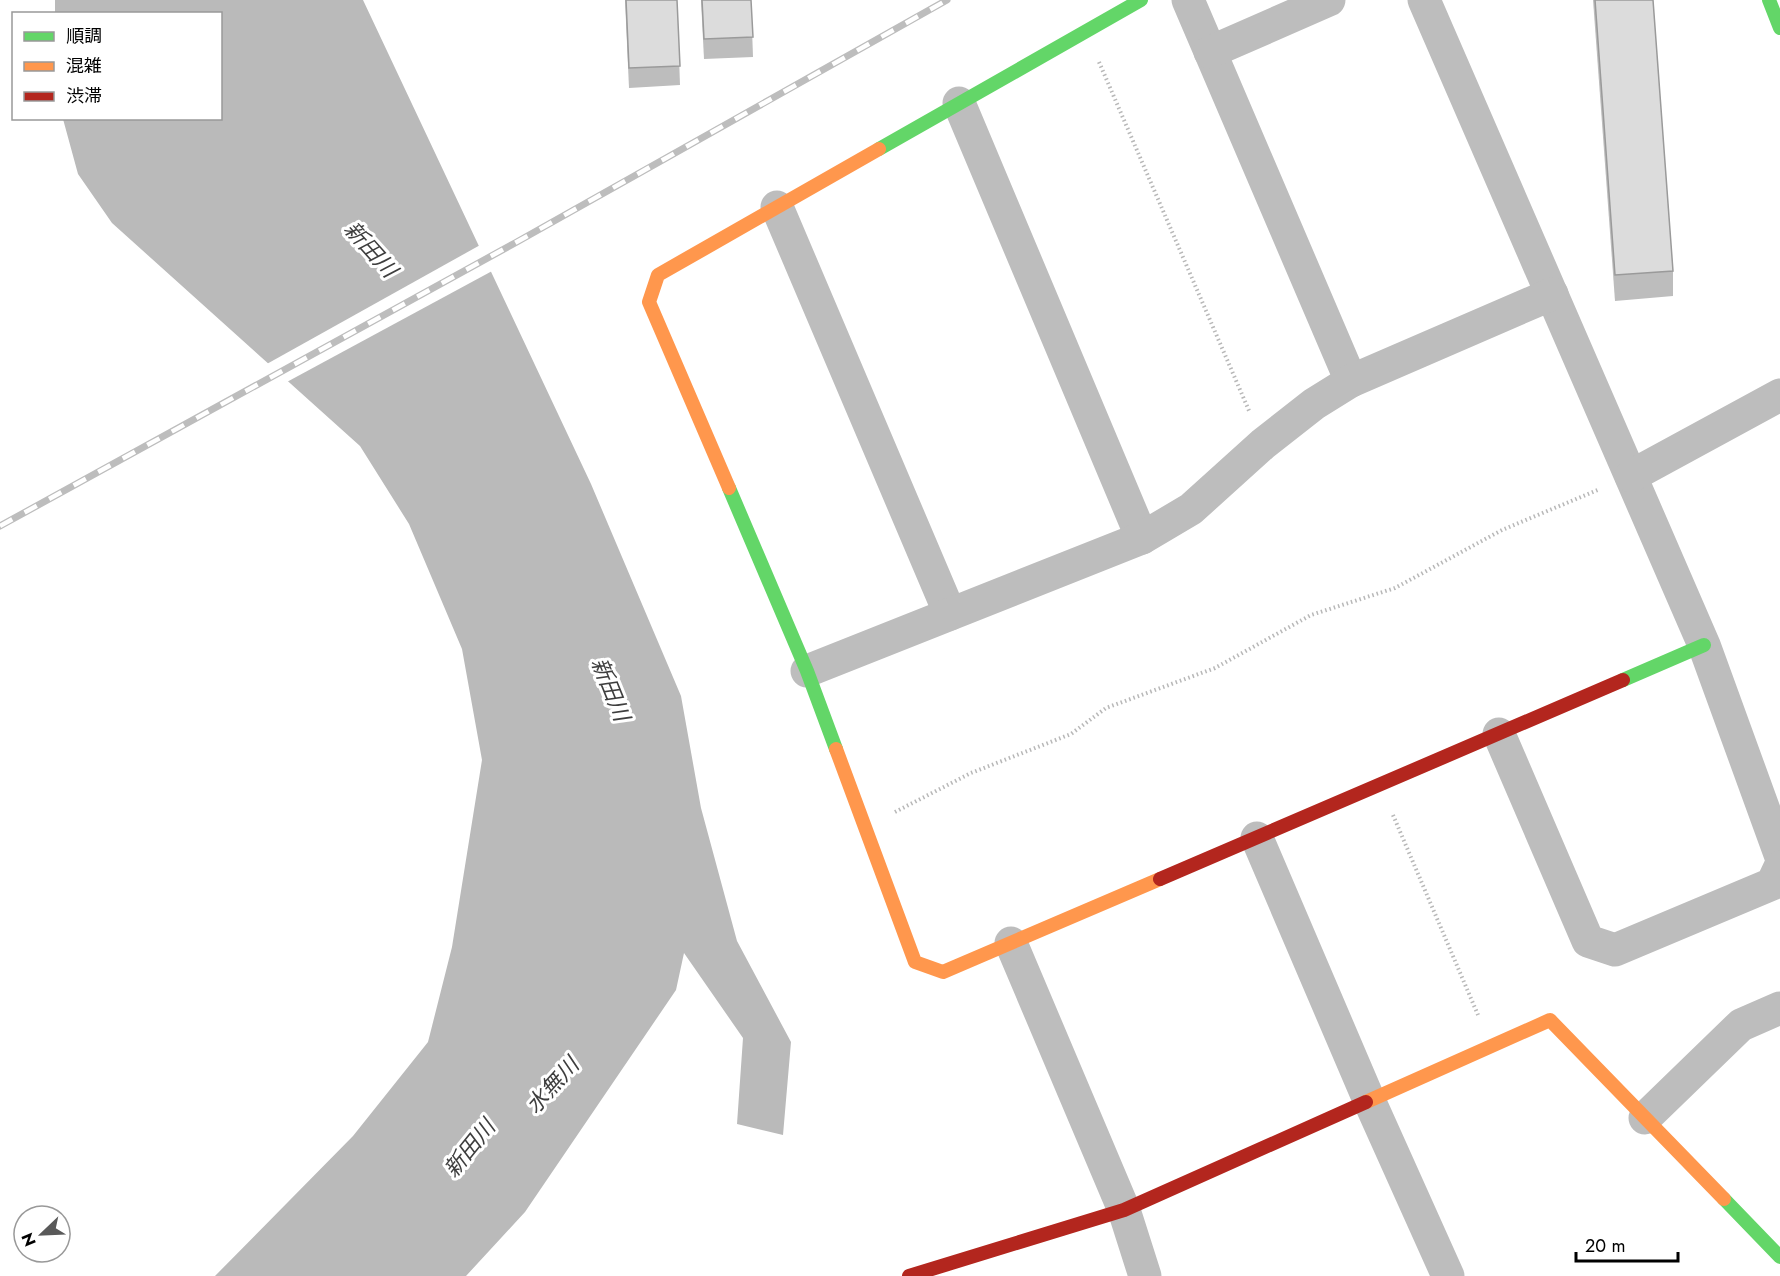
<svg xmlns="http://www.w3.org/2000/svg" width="1780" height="1276" font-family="Jost,'Noto Sans JP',sans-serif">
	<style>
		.water { fill: #bababa }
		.pier { fill: #fff }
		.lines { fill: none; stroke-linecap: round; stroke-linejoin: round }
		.path { stroke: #b8b8b8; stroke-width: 4; stroke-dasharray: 1.5 3; stroke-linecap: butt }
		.street { stroke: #bdbdbd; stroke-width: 33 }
		.fast { stroke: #63d668; stroke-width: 14 }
		.slow { stroke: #ff974d; stroke-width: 14 }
		.jam { stroke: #b3261e; stroke-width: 14 }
		.rail-casing { stroke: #bdbdbd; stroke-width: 7 }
		.rail { stroke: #fff; stroke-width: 4.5; stroke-dasharray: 14; stroke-linecap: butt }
		.wall { fill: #bdbdbd }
		.building { fill: #dcdcdc; stroke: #9a9a9a; stroke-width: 1.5 }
		.labels { text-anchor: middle; stroke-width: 6; stroke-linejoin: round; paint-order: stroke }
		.water-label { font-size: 22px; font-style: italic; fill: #3e3e3e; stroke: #fff }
	</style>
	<rect width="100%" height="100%" fill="#fff"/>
	<path class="water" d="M55,0H363L591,484L681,696L701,808L737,941L791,1042L783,1135L737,1124L743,1038L684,953L676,990L525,1212L466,1276H215L353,1136L428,1042L452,947L482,760L462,649L409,524L360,446L112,223L78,174L63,119L220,118V14L55,13Z"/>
	<path class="pier" d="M482,244L494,270L285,383L265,365Z"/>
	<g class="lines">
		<g class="path">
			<path d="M1099,62L1250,413"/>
			<path d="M895,812L971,773L1071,734L1106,708L1215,668L1311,615L1395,588L1502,530L1600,489"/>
			<path d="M1393,815L1478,1015"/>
		</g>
		<g class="street">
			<path d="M1188,0L1351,381"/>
			<path d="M1424,0L1704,645L1780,854"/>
			<path d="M1210,52L1329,0"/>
			<path d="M959,103L1142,538"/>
			<path d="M777,207L950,614"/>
			<path d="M1631,476L1780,395"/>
			<path d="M807,671L1142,538L1191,509L1263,444L1314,404L1351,381L1552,294"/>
			<path d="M1499,734L1588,941L1615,950L1772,884L1780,867"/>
			<path d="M1257,838L1369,1100L1448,1276"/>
			<path d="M1011,943L1124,1210L1145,1276"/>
			<path d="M1645,1118L1741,1025L1780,1008"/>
		</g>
		<g class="fast">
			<path d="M1769,0L1780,28"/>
			<path d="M879,149L1141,0"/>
			<path d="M729,488L807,671L836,749"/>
			<path d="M1623,680L1704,645"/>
			<path d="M1724,1199L1780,1257"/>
		</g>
		<g class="slow">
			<path d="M729,488L649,302L658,275L879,149"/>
			<path d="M836,749L915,962L943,972L1160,879"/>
			<path d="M1366,1102L1550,1020L1724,1199"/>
		</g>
		<g class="jam">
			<path d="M1160,879L1623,680"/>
			<path d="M909,1276L1124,1210L1366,1102"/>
		</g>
		<g class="rail-casing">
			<path id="rail" d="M0,526L515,243L947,0"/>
		</g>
		<use href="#rail" class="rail"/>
	</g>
	<g class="wall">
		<path d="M625,0H677L680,85L629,88Z"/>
		<path d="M701,0H751L753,57L704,59Z"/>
		<path d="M1593,0H1653L1673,271V296L1615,301Z"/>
	</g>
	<g class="building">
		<path d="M626,0H677L680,66L629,68Z"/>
		<path d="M702,0H751L753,37L704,39Z"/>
		<path d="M1595,0H1653L1673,271L1615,275Z"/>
	</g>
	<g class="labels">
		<g class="water-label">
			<text transform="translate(371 249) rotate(48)" y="8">新田川</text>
			<text transform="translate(611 689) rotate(68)" y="8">新田川</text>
			<text transform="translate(552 1085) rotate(-48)" y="8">水無川</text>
			<text transform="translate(469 1148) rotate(-51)" y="8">新田川</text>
		</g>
	</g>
	<rect x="12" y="12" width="210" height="108" fill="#ffffff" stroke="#999999" stroke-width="1.5"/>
	<rect x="24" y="32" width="30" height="9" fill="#63d668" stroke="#999999" stroke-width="1.5"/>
	<text x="66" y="42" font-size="18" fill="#000000">順調</text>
	<rect x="24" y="62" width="30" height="9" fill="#ff974d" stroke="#999999" stroke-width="1.5"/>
	<text x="66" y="72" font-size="18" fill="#000000">混雑</text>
	<rect x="24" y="92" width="30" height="9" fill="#b3261e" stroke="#999999" stroke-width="1.5"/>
	<text x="66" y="102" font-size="18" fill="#000000">渋滞</text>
	<g transform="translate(42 1234) rotate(247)"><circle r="28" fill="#ffffff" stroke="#999999" stroke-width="1.5"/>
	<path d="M0-4.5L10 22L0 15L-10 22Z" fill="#595959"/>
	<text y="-9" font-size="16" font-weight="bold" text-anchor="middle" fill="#000000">N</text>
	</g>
	<path d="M1576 1252v9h102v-9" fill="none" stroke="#000000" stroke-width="3"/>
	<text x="1585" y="1252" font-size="18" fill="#000000" stroke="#ffffff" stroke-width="4.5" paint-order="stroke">20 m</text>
</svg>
